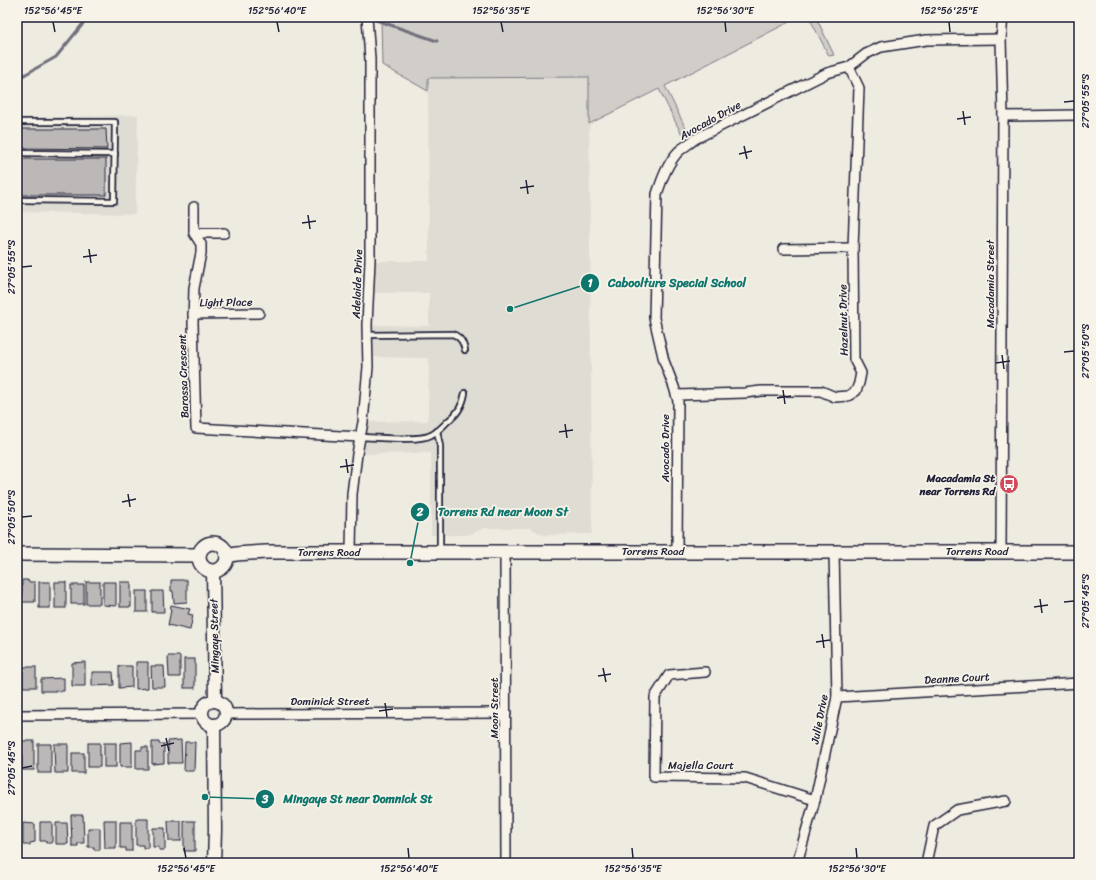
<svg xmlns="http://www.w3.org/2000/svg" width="1096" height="880" font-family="Sriracha,sans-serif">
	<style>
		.built { fill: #dfdcd4 }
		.green { fill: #d1cdc9; stroke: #7a7882 }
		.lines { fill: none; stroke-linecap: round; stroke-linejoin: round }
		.stream { stroke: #716f7b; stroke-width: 3 }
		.building { fill: #bbb8b7; stroke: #22223b }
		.service-casing { stroke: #22223b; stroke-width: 8 }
		.minor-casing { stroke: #22223b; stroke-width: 12 }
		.tertiary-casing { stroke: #22223b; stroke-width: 15 }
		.secondary-casing { stroke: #22223b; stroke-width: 16 }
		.service { stroke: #f7f3e8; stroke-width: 4.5 }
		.minor { stroke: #f7f3e8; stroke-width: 9 }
		.tertiary { stroke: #f7f3e8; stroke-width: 12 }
		.secondary { stroke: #f7f3e8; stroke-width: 13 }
		.ticks { fill: none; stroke: #22223b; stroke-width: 1.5 }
		.labels { text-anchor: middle; stroke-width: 3.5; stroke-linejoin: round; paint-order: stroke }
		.street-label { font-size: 11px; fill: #22223b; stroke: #f7f3e8 }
		.poi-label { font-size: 11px; font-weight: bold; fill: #22223b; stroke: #f7f3e8; text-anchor: end }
		.leader { fill: none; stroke: #0f766e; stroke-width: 1.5 }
		.callout-dot { fill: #0f766e; stroke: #f7f3e8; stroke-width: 1.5 }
		.mark-label { font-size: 12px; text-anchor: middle; font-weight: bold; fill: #fff }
		.callout-label { font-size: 12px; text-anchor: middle; font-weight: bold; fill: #0f766e; stroke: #f7f3e8; stroke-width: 3.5; stroke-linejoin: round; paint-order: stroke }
		.neatline { fill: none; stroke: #22223b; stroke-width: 1.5 }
		.ticks-label { font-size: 10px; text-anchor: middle; fill: #22223b }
	</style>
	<rect width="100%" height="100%" fill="#eeebe1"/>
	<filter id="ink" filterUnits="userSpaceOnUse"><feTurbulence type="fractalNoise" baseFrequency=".025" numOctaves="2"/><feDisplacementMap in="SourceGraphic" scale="8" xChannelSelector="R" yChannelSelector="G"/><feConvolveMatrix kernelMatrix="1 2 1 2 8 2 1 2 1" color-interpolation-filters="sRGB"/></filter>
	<g filter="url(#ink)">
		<g class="built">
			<path d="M589,77L592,534L544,535L530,528H485L468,535H431V453L357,454L363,422L428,421L429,358L368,357L367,325L429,326V293H368L370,261H429L428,78Z"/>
			<path d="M138,115L135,214L17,212V118Z"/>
		</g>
		<g class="green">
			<path d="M381,17H799L665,86L687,131L681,133L659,89L589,124V77L428,78V91L382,65Z"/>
			<path d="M809,17H816L834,55L829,56Z"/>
		</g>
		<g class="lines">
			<g class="stream">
				<path d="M376,20L437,41"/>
				<path d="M17,79L56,57L82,25L87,17"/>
			</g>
		</g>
		<g class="building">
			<path d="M17,129H106L107,149L17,148Z"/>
			<rect x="17" y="159" width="89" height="36"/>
			<rect x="17" y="579" width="2" height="23"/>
			<path d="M22,580H28V582H35V602H22Z"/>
			<path d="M171,580H187V602L174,603L173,591H171Z"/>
			<rect x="39" y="582" width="11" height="26"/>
			<rect x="55" y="582" width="11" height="26"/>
			<rect x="86" y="582" width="14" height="22"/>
			<path d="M103,582H116V606L103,605Z"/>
			<rect x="120" y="582" width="11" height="25"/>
			<rect x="71" y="585" width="13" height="19"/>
			<rect x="136" y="591" width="11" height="21"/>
			<path d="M152,591H163L164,612H152Z"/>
			<path d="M171,605L190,609L188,614L193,615L190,630L168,625L171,610H170Z"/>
			<path d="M168,656H180V677H169Z"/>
			<rect x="184" y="659" width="11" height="29"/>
			<path d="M85,662V686H72V663Z"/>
			<path d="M136,662H148V688L136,689Z"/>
			<path d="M119,666H132V687L119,688Z"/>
			<path d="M151,666H164L165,687H152Z"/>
			<rect x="17" y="667" width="2" height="23"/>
			<rect x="23" y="667" width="13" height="20"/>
			<path d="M92,672H113L114,685L92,686Z"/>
			<path d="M64,678V691H41V679Z"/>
			<path d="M181,740L182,763H168V741Z"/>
			<rect x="22" y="741" width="12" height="29"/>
			<path d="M132,742V767H120V743Z"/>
			<path d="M152,742H159V744H164V763L152,764Z"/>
			<path d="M185,742H195L194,771H184Z"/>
			<rect x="88" y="743" width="12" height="24"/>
			<rect x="104" y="743" width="12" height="24"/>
			<rect x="38" y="744" width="13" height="29"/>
			<path d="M54,744H68V773H55Z"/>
			<rect x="17" y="745" width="2" height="19"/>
			<path d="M142,747H148V769H136V750H142Z"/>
			<rect x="72" y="753" width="12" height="20"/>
			<path d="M71,815H83L84,843H78V846H72Z"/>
			<path d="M136,819H148V848H143V845H136Z"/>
			<path d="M104,820H116V848H105Z"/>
			<path d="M168,821H181V841H169Z"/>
			<rect x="184" y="821" width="11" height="30"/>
			<path d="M40,822H52V843H46V841H40Z"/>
			<path d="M120,822H132V851H126V848H120Z"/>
			<rect x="17" y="823" width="2" height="21"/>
			<path d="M23,823L35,824V842L30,843V845H23Z"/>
			<path d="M56,823H67L68,844H56Z"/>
			<path d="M88,828H100V850H94V847H88Z"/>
			<path d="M153,828H165V850H159V847H153Z"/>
		</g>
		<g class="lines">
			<g class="service-casing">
				<g id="service">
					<path d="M17,122H115L114,201L17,200"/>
					<path d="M17,153L115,154"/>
					<path d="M367,335L453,334C461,338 463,342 465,350"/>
					<path d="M437,431L440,446V551"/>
					<path d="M360,437C376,437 419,442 431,435C438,432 443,426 448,421C458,414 463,405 465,393"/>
				</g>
			</g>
			<g class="minor-casing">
				<g id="minor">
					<path d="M1003,116L1079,115"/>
					<path d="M194,207V233L201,244V253L194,288L193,323L196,428L360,437"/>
					<path d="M194,233H224"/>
					<path d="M783,249L853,248"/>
					<path d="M193,314L259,313"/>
					<path d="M677,395L745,393L761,391H821L835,397L848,396L856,391L859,383L861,373L854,359L853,248L859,88L849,67"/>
					<path d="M677,551L678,401L674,387L664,361L654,318L657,194C662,179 668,162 679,151C684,147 690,143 695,139L827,73L849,67L866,54L881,47L926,40L1001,39"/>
					<path d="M1001,551L1003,116L1001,39L1003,17"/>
					<path d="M351,552L352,494L357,454L363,422L368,367L367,325L370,261V59L367,17"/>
					<path d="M505,552L506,863"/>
					<path d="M705,672L669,675L655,697L654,777L745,778L815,800"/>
					<path d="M837,697L1079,683"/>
					<path d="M226,714L506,713"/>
					<path d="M17,715L203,714"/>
					<path d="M797,863L815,800L837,697L834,552"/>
					<path d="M926,863L934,826L957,810L1006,801"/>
				</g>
			</g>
			<g class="tertiary-casing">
				<g id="tertiary">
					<path d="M213,571L215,701"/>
					<circle cx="214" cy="713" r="12"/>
					<path d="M214,863L215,830L214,725"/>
				</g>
			</g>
			<g class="secondary-casing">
				<g id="secondary">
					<circle cx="213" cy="557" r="14"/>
					<path d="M17,554L199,555"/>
					<path d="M228,556L236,554L266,552H1079"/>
				</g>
			</g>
			<use href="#service" class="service"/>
			<use href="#minor" class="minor"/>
			<use href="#tertiary" class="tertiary"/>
			<use href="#secondary" class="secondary"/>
		</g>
	</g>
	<path class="ticks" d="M53,22L55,32M277,22L279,32M501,22L503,32M725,22L726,32M949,22L950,32M1064,102L1074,101M963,111L965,125M957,119L971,117M744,146L747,159M739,154L752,151M526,180L528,194M520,188L534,186M308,215L310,229M302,223L316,221M89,249L91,263M83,257L97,255M22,267L32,266M1064,352L1074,351M1002,355L1004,369M996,363L1010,361M783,390L785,404M777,398L791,396M565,424L567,438M559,432L573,430M346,459L348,473M340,467L354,465M128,494L130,507M122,502L136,499M22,517L32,516M1040,599L1042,613M1064,602L1074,601M1034,607L1048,605M822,634L824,648M816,642L830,640M603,668L606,682M598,676L611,674M385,703L387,717M379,711L393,709M166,738L169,751M161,746L174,743M22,768L32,766M184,848L186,858M408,848L409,858M632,848L633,858M856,848L857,858"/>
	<defs>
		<g id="bus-disc" transform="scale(1)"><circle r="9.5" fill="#d1495b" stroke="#f7f3e8"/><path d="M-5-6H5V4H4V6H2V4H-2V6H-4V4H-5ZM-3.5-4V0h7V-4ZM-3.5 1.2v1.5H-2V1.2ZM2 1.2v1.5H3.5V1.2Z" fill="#fff"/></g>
	</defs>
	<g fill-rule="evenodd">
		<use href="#bus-disc" x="1009" y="484"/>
	</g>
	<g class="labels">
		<g class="street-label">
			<text transform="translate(710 120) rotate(-29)" y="4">Avocado Drive</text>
			<text transform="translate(357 284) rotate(-88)" y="4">Adelaide Drive</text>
			<text transform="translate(990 284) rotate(-90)" y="4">Macadamia Street</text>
			<text transform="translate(226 302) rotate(-1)" y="4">Light Place</text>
			<text transform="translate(843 320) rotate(-91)" y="4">Hazelnut Drive</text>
			<text transform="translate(183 376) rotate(-92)" y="4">Barossa Crescent</text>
			<text transform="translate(665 448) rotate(-90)" y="4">Avocado Drive</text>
			<text x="653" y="555">Torrens Road</text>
			<text x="977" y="555">Torrens Road</text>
			<text x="329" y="556">Torrens Road</text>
			<text transform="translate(214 636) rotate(-91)" y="4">Mingaye Street</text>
			<text transform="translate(957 678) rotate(-3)" y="4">Deanne Court</text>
			<text x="330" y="705">Dominick Street</text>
			<text transform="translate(494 708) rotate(-90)" y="4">Moon Street</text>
			<text transform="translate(819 719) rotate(-79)" y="4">Julie Drive</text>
			<text x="701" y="769">Majella Court</text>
		</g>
		<g class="poi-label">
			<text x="995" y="482">Macadamia St<tspan x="995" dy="13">near Torrens Rd</tspan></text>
		</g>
	</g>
	<path class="leader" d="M510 309L590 283M410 563L420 512M205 797L265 799"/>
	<g class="callout-dot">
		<circle cx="510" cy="309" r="4"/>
		<circle cx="410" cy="563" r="4"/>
		<circle cx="205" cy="797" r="4"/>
		<circle cx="590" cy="283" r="10"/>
		<circle cx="420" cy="512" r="10"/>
		<circle cx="265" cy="799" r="10"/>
	</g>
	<g class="mark-label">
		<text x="590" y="287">1</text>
		<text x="420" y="516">2</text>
		<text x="265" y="803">3</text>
	</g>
	<g class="callout-label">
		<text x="677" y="287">Caboolture Special School</text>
		<text x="503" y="516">Torrens Rd near Moon St</text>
		<text x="358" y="803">Mingaye St near Domnick St</text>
	</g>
	<rect width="1096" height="880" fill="none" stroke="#f7f3e8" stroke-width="44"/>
	<rect x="22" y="22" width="1052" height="836" class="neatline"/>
	<g class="ticks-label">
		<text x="53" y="14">152°56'45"E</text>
		<text x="277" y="14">152°56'40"E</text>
		<text x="501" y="14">152°56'35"E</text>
		<text x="725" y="14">152°56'30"E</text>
		<text x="949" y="14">152°56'25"E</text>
		<text transform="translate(1085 101) rotate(-90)" y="4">27°05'55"S</text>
		<text transform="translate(11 267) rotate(-90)" y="4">27°05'55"S</text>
		<text transform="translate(1085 351) rotate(-90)" y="4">27°05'50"S</text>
		<text transform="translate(11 517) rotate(-90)" y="4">27°05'50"S</text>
		<text transform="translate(1085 601) rotate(-90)" y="4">27°05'45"S</text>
		<text transform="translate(11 768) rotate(-90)" y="4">27°05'45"S</text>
		<text x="186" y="872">152°56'45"E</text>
		<text x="409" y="872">152°56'40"E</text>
		<text x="633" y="872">152°56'35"E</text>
		<text x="857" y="872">152°56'30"E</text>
	</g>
</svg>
